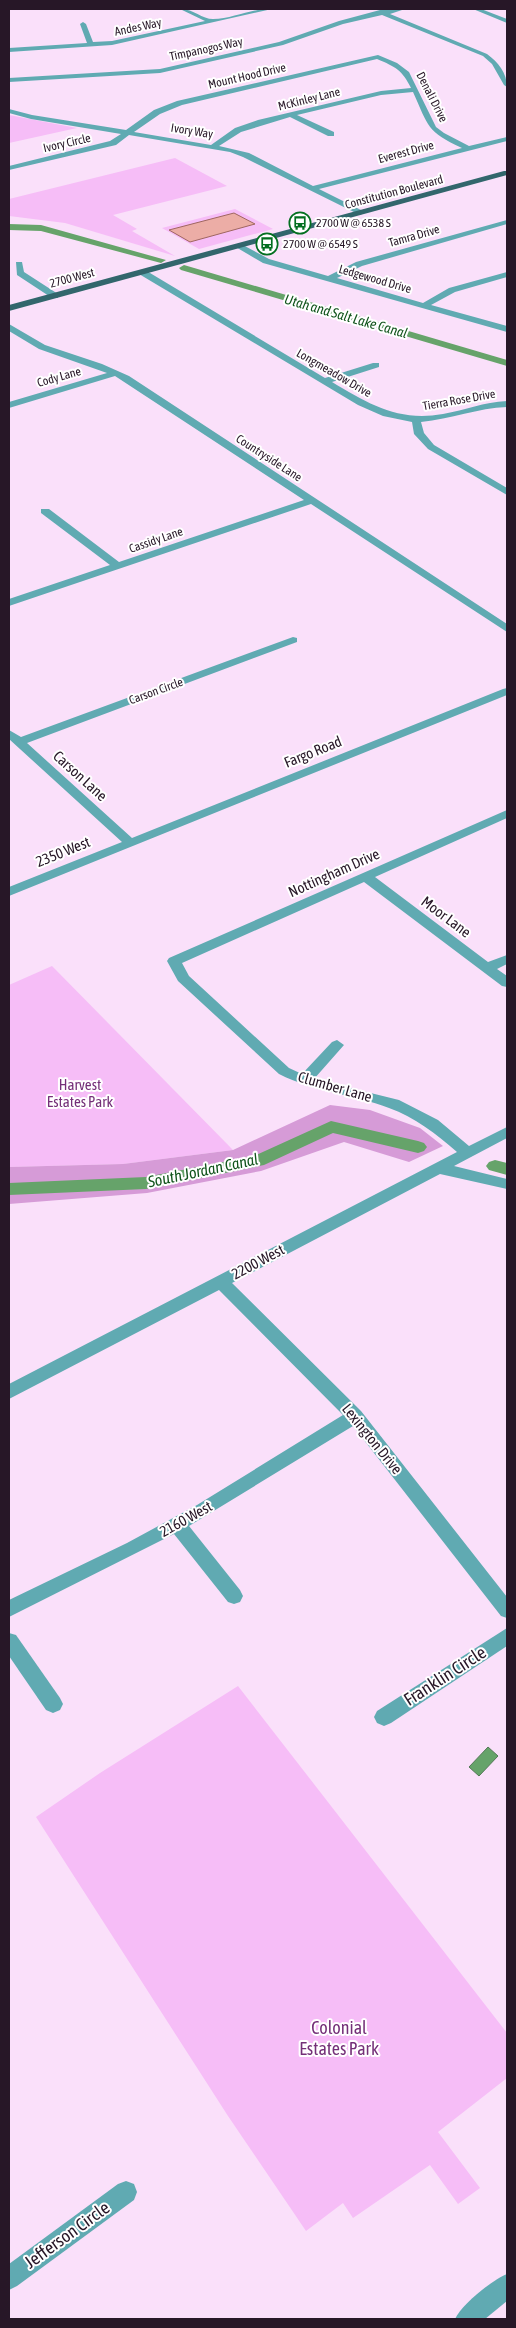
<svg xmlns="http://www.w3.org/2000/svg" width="516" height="2328" font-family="'Asap Condensed',sans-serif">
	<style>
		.green { fill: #f6bdf7 }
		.forest { fill: #d69bd7 }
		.water { fill: #66a36a; stroke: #537956 }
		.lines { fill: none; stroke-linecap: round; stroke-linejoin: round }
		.canal { fill: #66a36a; fill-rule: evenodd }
		.building { fill: #ecada6; stroke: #9f6660 }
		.minor { fill: #60aab2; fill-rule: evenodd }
		.major { fill: #32666c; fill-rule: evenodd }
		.labels { text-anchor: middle; stroke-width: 4; stroke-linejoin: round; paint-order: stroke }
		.far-street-label { font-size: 12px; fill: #271727; stroke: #fff }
		.far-poi-label { font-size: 12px; fill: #271727; stroke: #fff; text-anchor: start }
		.far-water-label { font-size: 14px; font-style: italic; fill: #11541c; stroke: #fff }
		.street-label { font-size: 15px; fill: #271727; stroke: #fff }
		.park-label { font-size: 15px; fill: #742f78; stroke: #fff }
		.water-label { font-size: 16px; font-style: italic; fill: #11541c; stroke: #fff }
		.near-street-label { font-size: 18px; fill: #271727; stroke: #fff }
		.near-park-label { font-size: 18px; fill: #742f78; stroke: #fff }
	</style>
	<rect width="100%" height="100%" fill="#fae0fa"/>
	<g class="green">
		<path d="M9,115L77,128L9,143Z"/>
		<path d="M175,158L227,186L113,215L137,229L132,231L175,256L65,223L9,216V199Z"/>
		<path d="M235,209L273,229L199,249L162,228Z"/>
		<path d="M52,966L233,1150L123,1164L9,1167V985Z"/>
		<path d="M238,1686L507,2033V2078L438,2132L480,2188L458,2204L430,2165L353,2218L343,2203L306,2231L228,2116L36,1817L100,1773Z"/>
	</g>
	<path class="forest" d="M330,1105L370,1110L420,1128L443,1146L409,1162L344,1142L261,1171L147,1193L9,1204V1167L123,1164L233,1150Z"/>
	<path class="water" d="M488,1747L498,1756L479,1776L469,1767Z"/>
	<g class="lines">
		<g class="canal">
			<path d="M9,224L41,225L166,260L161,263L41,231L9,230Z"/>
			<path d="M184,265L507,360V366L181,270L179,268Z"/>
			<path d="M331,1121L418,1141L424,1143L427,1147L424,1151L418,1153L333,1133L264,1165L146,1189L9,1195V1183L146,1177L254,1156Z"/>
			<path d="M495,1160L507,1163V1175L489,1170L486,1166L489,1162Z"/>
		</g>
	</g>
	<path class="building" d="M234,213L255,224L190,242L169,230Z"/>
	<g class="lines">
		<g class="minor">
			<path d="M180,9C192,8 202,19 213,19C233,19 252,8 272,9L112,45L9,52V48L87,43L80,24L83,22L86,24L93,42L112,41L205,21Z"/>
			<path d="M394,9H405L390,14L487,54C498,62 507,73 507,87L504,85L492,64L483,56L382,15L343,24L283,45L160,73L9,82V78L160,69L279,42L339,21L380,10Z"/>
			<path d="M473,9H481L507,19V23Z"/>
			<path d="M378,55L397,63L409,72L436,127L444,133L469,146L507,137V141L319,189L363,211L364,213L360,215L243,157L230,152L129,135L116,145L9,170V166L110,141L121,134L31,119L9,113V109L32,115L126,130L154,110L177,101ZM377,59C396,67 402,70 411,88L381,91L258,120L235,128L211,145L134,132L160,114L182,105ZM413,92C429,127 426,131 462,148L313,186L249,153L219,146L241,132L290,117L328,136H334V132L297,115L381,95Z"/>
			<path d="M507,220V224L362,266L337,278L423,303L449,288L507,272V277L455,292L431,305L507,326V332L263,263L234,246L241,244L269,259L328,276L356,262Z"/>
			<path d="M16,262H22L24,272L58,294V298H52L17,275Z"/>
			<path d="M139,270H145L325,378L373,363H379V367L332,382C369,404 398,422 443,414C466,410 483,402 507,401V407C478,408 451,419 421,422L424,433L434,445L507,488V495L428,449L414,434L412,422L383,416L358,405L139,274Z"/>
			<path d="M9,324L45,345L102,364L129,376L507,624V632L311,504L9,606V599L110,565L41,513V509H49L119,562L304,500L115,376L9,408V402L107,373L39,349L9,331Z"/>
			<path d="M293,637L297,638V642L27,743L132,838L503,689L507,688V695L9,896V887L122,842L9,739V730L21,737Z"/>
			<path d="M507,810V818L375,877L488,962L507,955V964L497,969L507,976V987L502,986L364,882L182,963L189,976L289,1068L302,1074L332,1042L337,1040L344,1045L314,1079L399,1100L438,1120L469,1146L507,1127V1138L454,1166L507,1179V1189L440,1174L232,1283L361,1411L507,1597V1618L501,1616L353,1426L189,1526L240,1590L243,1596L240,1602L234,1604L228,1602L174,1534L9,1617V1600L127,1543L197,1505L343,1415L219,1290L9,1399V1384L457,1152C436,1134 415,1117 389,1108C353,1094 314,1092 279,1074L178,981L167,961L169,958Z"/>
			<path d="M507,1628V1646L391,1723L384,1726L377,1723L374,1717L377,1711Z"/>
			<path d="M9,1633L16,1635L60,1698L63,1704L60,1710L53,1713L46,1710L9,1656Z"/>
			<path d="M126,2181L134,2184L137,2192L134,2200L17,2286L9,2290V2264L118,2184Z"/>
			<path d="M507,2274V2301L485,2319H455C461,2305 492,2280 507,2274Z"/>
		</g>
		<path class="major" d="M504,171H507V175L9,311V305Z"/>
	</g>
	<defs>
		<g id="bus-ring" transform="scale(1.125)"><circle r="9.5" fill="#fff" stroke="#036f20" stroke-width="1.5"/><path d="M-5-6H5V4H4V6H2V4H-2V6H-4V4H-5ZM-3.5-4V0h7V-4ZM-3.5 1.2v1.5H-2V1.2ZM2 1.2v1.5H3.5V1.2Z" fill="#036f20"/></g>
	</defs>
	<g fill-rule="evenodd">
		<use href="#bus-ring" x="300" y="223"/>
		<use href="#bus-ring" x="267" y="244"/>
	</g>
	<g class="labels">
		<g class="far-street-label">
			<text transform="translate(138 27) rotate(-12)" y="4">Andes Way</text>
			<text transform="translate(206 49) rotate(-12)" y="4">Timpanogos Way</text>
			<text transform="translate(247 76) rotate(-13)" y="4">Mount Hood Drive</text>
			<text transform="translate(432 97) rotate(63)" y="4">Denali Drive</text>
			<text transform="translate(309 99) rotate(-14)" y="4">McKinley Lane</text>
			<text transform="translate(192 131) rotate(9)" y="4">Ivory Way</text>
			<text transform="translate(67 143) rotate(-13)" y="4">Ivory Circle</text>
			<text transform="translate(406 152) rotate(-15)" y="4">Everest Drive</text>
			<text transform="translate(394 192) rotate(-15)" y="4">Constitution Boulevard</text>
			<text transform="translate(414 236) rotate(-16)" y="4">Tamra Drive</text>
			<text transform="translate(72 278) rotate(-15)" y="4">2700 West</text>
			<text transform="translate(375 279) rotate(16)" y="4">Ledgewood Drive</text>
			<text transform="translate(334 373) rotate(30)" y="4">Longmeadow Drive</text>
			<text transform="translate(59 377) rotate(-16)" y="4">Cody Lane</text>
			<text transform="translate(459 400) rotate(-10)" y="4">Tierra Rose Drive</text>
			<text transform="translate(269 458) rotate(33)" y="4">Countryside Lane</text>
			<text transform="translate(156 540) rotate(-19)" y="4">Cassidy Lane</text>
			<text transform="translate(156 691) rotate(-20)" y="4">Carson Circle</text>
		</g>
		<g class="far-poi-label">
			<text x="316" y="227">2700 W @ 6538 S</text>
			<text x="283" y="248">2700 W @ 6549 S</text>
		</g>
		<g class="far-water-label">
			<text transform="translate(346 316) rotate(16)" y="5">Utah and Salt Lake Canal</text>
		</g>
		<g class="street-label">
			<text transform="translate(313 752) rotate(-22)" y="5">Fargo Road</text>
			<text transform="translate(80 776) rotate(42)" y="5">Carson Lane</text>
			<text transform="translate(63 852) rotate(-22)" y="5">2350 West</text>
			<text transform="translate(334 873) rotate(-24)" y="5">Nottingham Drive</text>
			<text transform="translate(446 917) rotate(37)" y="5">Moor Lane</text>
			<text transform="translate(335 1087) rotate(16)" y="5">Clumber Lane</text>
			<text transform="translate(258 1262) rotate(-28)" y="5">2200 West</text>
			<text transform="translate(372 1439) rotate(51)" y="5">Lexington Drive</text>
			<text transform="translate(186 1519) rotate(-29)" y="5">2160 West</text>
		</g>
		<g class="park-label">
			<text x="80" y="1090">Harvest<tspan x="80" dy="17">Estates Park</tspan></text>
		</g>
		<g class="water-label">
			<text transform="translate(203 1170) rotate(-12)" y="6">South Jordan Canal</text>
		</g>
		<g class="near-street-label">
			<text transform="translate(445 1676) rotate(-33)" y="6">Franklin Circle</text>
			<text transform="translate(67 2235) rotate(-36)" y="6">Jefferson Circle</text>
		</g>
		<g class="near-park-label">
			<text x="339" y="2034">Colonial<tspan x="339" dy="21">Estates Park</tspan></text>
		</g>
	</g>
	<rect width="516" height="2328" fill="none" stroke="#271727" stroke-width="20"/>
</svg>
